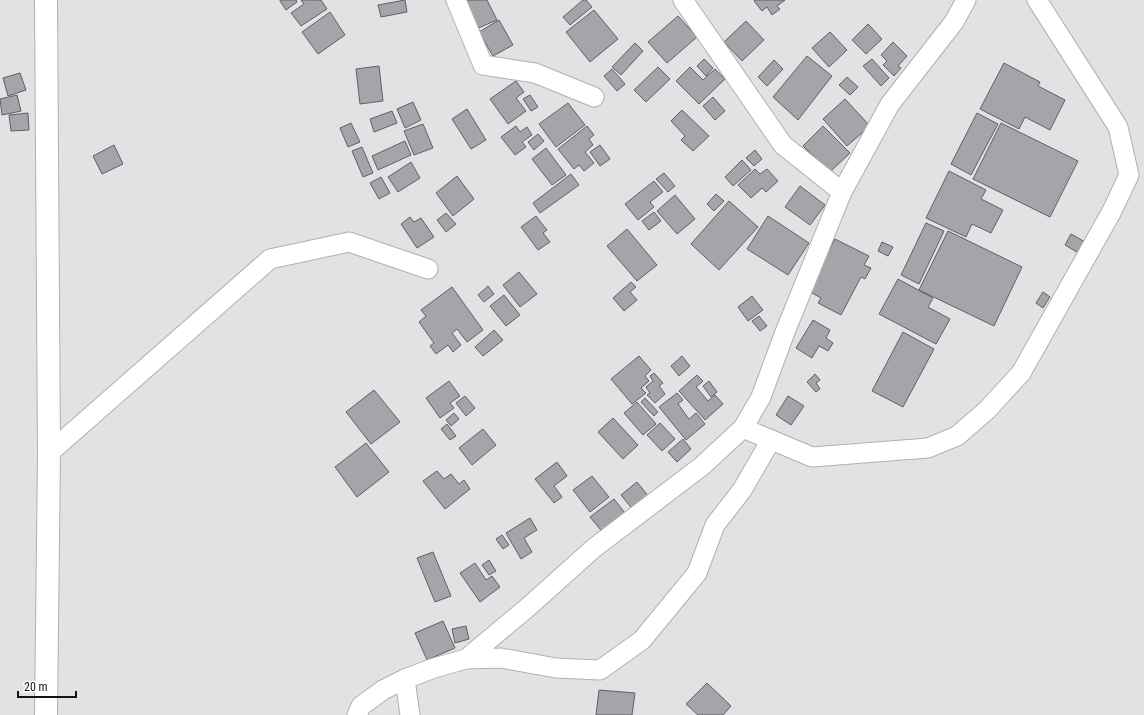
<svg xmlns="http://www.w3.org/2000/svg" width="1144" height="715" font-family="'Roboto Condensed',sans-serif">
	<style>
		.building { fill: #a6a4a8; stroke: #615f63 }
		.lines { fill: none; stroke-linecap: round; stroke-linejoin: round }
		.minor-casing { stroke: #b2afb2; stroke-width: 21 }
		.tertiary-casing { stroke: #b2afb2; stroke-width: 24 }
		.minor { stroke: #fff; stroke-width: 19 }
		.tertiary { stroke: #fff; stroke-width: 22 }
	</style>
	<rect width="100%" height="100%" fill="#e4e1e4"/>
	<g class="building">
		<path d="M280,0H296L297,2L286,10L280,1Z"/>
		<path d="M301,0H321L327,9L301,26L291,13L304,4Z"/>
		<path d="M405,0L407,12L381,17L378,5Z"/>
		<path d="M469,0H487L497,20L476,29L463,3Z"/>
		<path d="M583,0H586L592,7L570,25L563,17Z"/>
		<path d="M755,0H785L777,6L780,9L772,15L767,7L762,11L754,1Z"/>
		<path d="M594,10L618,39L590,62L566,32Z"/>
		<path d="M330,12L345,35L318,54L302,32Z"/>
		<path d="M678,16L697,37L667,63L648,42Z"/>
		<path d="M499,20L513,45L493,56L479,32Z"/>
		<path d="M746,21L764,40L742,61L724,42Z"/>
		<path d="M868,24L882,39L866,54L852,40Z"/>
		<path d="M830,32L847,50L829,67L812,48Z"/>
		<path d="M893,42L907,56L898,66L901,68L894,76L883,65L887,61L881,55Z"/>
		<path d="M635,43L643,51L621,75L612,67Z"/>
		<path d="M807,56L832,76L798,120L773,97Z"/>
		<path d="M704,59L713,68L706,76L697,66Z"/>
		<path d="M872,59L889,78L881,86L863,66Z"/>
		<path d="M774,60L783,69L767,86L758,77Z"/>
		<path d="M1004,63L1040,82L1038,86L1065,100L1050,130L1025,117L1019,129L980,109Z"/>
		<path d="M379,66L383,101L360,104L356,69Z"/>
		<path d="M658,67L670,79L646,102L634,90Z"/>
		<path d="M690,67L703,80L715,69L725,79L699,104L676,81Z"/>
		<path d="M612,69L625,84L617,91L604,76Z"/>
		<path d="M20,73L26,90L8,96L3,78Z"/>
		<path d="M847,77L858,87L850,95L839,85Z"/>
		<path d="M516,81L524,92L516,98L526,111L508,124L490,99Z"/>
		<path d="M17,95L21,111L2,115L0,99Z"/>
		<path d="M530,95L538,107L531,111L523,99Z"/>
		<path d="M713,97L725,111L715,120L703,106Z"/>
		<path d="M845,99L870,126L847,146L823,119Z"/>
		<path d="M413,102L421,120L405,128L397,109Z"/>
		<path d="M568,103L585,125L556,147L539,124Z"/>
		<path d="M467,109L486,140L471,149L452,119Z"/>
		<path d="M682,110L709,136L693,151L681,140L685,136L671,121Z"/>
		<path d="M392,111L397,123L374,132L370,119Z"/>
		<path d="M28,113L29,130L11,131L9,115Z"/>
		<path d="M977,113L998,124L971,175L951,164Z"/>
		<path d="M351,123L360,142L348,147L340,128Z"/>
		<path d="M1001,123L1078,161L1050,217L973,179Z"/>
		<path d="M423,124L433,148L414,155L404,131Z"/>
		<path d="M516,126L520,132L527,127L532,135L522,142L526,147L515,155L501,137Z"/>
		<path d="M587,126L594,135L589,139L593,145L585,152L594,163L584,171L579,165L574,169L558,149Z"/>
		<path d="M823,126L850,153L830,172L803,146Z"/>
		<path d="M538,134L544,141L534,150L528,142Z"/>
		<path d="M405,141L411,155L378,170L372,156Z"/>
		<path d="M114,145L123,164L102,174L93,156Z"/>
		<path d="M600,145L610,159L600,166L590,152Z"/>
		<path d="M362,147L373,173L363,177L352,151Z"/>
		<path d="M546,148L566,175L552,185L532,159Z"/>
		<path d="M755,150L762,159L754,166L746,158Z"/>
		<path d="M742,160L751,170L733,186L725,177Z"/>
		<path d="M411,162L420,178L398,192L388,177Z"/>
		<path d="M755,169L760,174L767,169L778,181L766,192L762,188L751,198L738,185Z"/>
		<path d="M949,171L986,190L981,199L1003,210L991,233L972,224L966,237L926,218Z"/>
		<path d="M664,173L675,186L668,192L656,179Z"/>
		<path d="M571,174L579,185L540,213L533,203Z"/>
		<path d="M457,176L474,199L453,216L436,193Z"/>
		<path d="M381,177L390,193L379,199L370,183Z"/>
		<path d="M654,181L663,192L650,202L654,207L638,220L625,204Z"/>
		<path d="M800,186L825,205L810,225L785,207Z"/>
		<path d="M716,194L724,201L714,211L707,204Z"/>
		<path d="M675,195L695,219L677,234L657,211Z"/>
		<path d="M729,201L758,227L719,270L691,244Z"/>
		<path d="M654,212L661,221L649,230L642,221Z"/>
		<path d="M446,213L456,224L446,232L437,220Z"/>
		<path d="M536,216L547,230L543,233L550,242L538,250L521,227Z"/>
		<path d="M768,216L809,243L788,275L747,249Z"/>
		<path d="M410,217L414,222L421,218L434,237L417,248L401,224Z"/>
		<path d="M926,223L944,231L919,284L901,275Z"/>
		<path d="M627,229L657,265L637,281L607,246Z"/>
		<path d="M948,231L1022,267L994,326L919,290Z"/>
		<path d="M1071,234L1087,243L1080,254L1065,245Z"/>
		<path d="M835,239L869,256L864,265L871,268L865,279L861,277L841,315L818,303L821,298L807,290Z"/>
		<path d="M882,242L893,247L888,256L878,251Z"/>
		<path d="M519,272L537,294L520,307L503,285Z"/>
		<path d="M898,279L933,298L928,307L950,319L936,344L879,314Z"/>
		<path d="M631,282L636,287L630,292L637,300L624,311L613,298Z"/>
		<path d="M488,286L494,294L484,302L478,295Z"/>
		<path d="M452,287L483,330L467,342L457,329L452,333L461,345L453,352L448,345L436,354L430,346L434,343L419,322L426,316L421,310Z"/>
		<path d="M1043,292L1050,297L1043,308L1036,303Z"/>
		<path d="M504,295L520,315L506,326L490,306Z"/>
		<path d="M752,296L763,310L748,321L738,307Z"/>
		<path d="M759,316L767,326L760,331L752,321Z"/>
		<path d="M813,320L830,330L826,338L833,343L828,351L819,346L812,358L796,348Z"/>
		<path d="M494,330L503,340L483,356L475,347Z"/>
		<path d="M903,332L934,349L903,407L872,391Z"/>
		<path d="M639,356L651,370L645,376L649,381L641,388L646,393L632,404L611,379Z"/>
		<path d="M682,356L690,366L679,376L671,366Z"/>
		<path d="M654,373L663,383L659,386L665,394L655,403L647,395L650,393L646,387L653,381L650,376Z"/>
		<path d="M815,374L820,380L816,383L820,389L816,392L807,382Z"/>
		<path d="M697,375L703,381L696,387L708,401L715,395L723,404L705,420L679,391Z"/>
		<path d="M449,381L460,396L450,403L454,408L440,418L426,398Z"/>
		<path d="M709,381L717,392L711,397L703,386Z"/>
		<path d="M374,390L400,422L371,444L346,412Z"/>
		<path d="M677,393L683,400L678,404L689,419L696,413L705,424L686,440L659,407Z"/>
		<path d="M465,396L475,408L466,416L456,403Z"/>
		<path d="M788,396L804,406L791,425L776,415Z"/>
		<path d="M645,398L658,412L654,416L641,402Z"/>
		<path d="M637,402L656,424L643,435L624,413Z"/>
		<path d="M454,413L459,419L451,426L446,420Z"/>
		<path d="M613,418L638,445L623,459L598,432Z"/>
		<path d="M660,423L675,439L662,451L647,435Z"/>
		<path d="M447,424L456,436L450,440L441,429Z"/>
		<path d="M483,429L496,445L472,465L459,448Z"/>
		<path d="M683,439L691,449L677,462L668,452Z"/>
		<path d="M366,443L389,472L357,497L335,467Z"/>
		<path d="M557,462L567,476L554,486L562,497L554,503L535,479Z"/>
		<path d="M437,471L444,479L451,474L459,484L464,480L470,489L445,509L423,481Z"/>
		<path d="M592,476L609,497L590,512L573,490Z"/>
		<path d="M637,482L650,498L634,511L621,495Z"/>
		<path d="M614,499L628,517L605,535L590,517Z"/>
		<path d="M530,518L537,530L524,538L532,552L521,559L506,533Z"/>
		<path d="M502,535L509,545L503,549L496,539Z"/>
		<path d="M433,552L451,596L435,602L417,558Z"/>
		<path d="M489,560L496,571L489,575L482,565Z"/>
		<path d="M475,563L486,580L492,576L500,587L480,602L460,573Z"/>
		<path d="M443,621L455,648L427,660L415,633Z"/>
		<path d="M466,626L469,639L455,643L452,629Z"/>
		<path d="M707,683L731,706L723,715H698L686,704Z"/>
		<path d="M599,690L635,693L632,715H596Z"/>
	</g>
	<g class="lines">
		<g class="minor-casing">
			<g id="minor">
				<path d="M456,0L483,65L535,73L594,97"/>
				<path d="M683,0L783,145L842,192"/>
				<path d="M743,428L812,457L928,448L957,436L987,410L1021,373L1112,211L1129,175L1118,127L1037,0"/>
				<path d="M49,453L270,259L349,242L428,269"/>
				<path d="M466,659L501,658L556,668L600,670L642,640L697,573L715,525L742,490L771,440"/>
				<path d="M405,679L410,715"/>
				<path d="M357,715L361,706L383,690L405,679L434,668L466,659L527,608L594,548L702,466L743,428L761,397L785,332L842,192L890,104L954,22L966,0"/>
			</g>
		</g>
		<g class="tertiary-casing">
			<path id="tertiary" d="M46,0L49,453L46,715"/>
		</g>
		<use href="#minor" class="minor"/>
		<use href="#tertiary" class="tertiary"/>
	</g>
	<path d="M18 691v6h58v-6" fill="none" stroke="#151315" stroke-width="2"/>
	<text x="24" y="691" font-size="12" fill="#151315" stroke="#ffffff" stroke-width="3" paint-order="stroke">20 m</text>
</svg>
